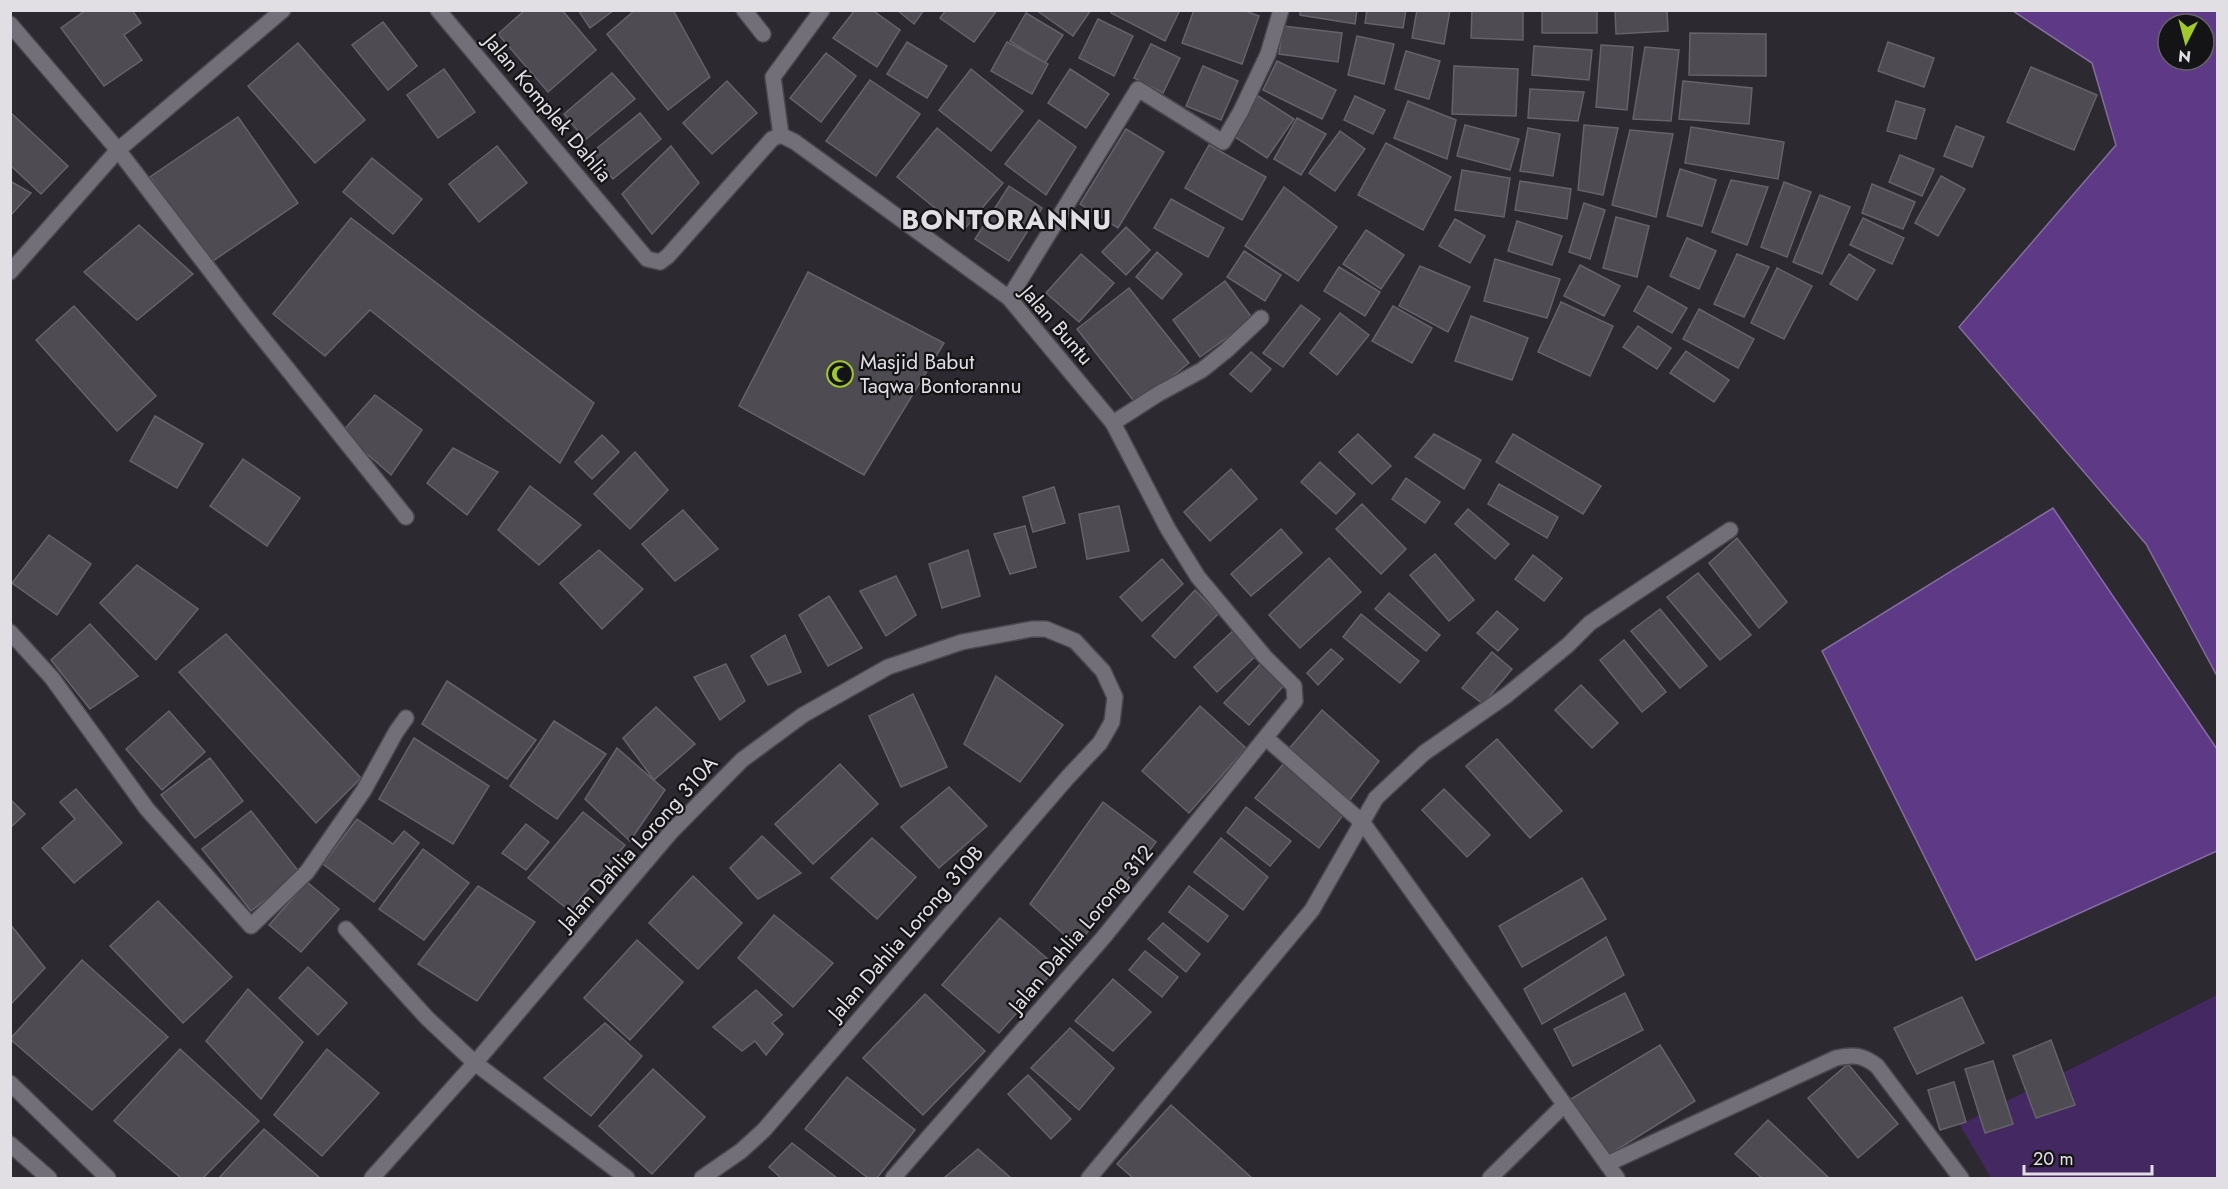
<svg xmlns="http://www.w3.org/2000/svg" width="2228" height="1189" font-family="Jost,sans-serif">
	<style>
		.green { fill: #432861 }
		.water { fill: #5e3a86; stroke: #856ca2; stroke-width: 1.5; fill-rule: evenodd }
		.building { fill: #4e4b53; stroke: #65626b; stroke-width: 1.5 }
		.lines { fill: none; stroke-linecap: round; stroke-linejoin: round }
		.street-casing { stroke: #4a474e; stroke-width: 18 }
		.street { stroke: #736f78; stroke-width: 15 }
		.labels { text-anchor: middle; stroke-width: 4.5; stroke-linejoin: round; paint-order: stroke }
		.street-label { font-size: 21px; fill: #e1dfe4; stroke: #141316 }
		.poi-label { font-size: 21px; fill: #e1dfe4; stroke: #141316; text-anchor: start }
		.district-label { font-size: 27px; font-weight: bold; letter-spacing: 1.5px; fill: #e1dfe4; stroke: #141316 }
	</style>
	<rect width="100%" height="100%" fill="#2c2931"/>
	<path class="green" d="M2217,995V1178H1991L1960,1125Z"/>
	<g class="water">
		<path d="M2013,11H2217V676L2146,544L1959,327L2116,145L2092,63ZM2168,24H2204V60H2168Z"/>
		<path d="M2053,508L2217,749V851L1976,960L1822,651Z"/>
	</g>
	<g class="building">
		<path d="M86,10H132L141,23L124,35L142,60L104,86L61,28Z"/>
		<path d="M525,10H562L596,50L548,92L498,34Z"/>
		<path d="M578,10H614L590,28Z"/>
		<path d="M635,10H673L710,77L668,110L607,34Z"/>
		<path d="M855,10H872L900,30L877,67L833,38Z"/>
		<path d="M897,10H924L914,24Z"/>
		<path d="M946,10H997L974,42L940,18Z"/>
		<path d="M1036,10H1091L1073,36Z"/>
		<path d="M1112,10H1180L1165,41L1111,13Z"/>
		<path d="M1194,10H1243L1259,16L1242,64L1182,43Z"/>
		<path d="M1300,10H1357L1355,24L1300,15Z"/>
		<path d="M1367,10H1406L1403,28L1365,23Z"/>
		<path d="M1417,10H1450L1444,44L1412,38Z"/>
		<path d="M1472,10H1523V40L1471,38Z"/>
		<rect x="1542" y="10" width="55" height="23"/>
		<path d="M1615,10H1667L1668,31L1616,34Z"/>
		<path d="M1026,13L1063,35L1045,63L1010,41Z"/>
		<path d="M1098,19L1133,36L1114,76L1079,58Z"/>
		<path d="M383,22L417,66L388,90L352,45Z"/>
		<path d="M1283,26L1342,33L1338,62L1279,54Z"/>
		<path d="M1690,33L1766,34V76L1689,75Z"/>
		<path d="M1357,36L1394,44L1384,84L1348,75Z"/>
		<path d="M907,42L947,66L927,98L887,74Z"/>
		<path d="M1007,42L1048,64L1032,94L991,71Z"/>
		<path d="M1888,42L1934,58L1924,87L1878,71Z"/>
		<path d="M298,43L365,120L315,163L248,86Z"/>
		<path d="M1151,44L1180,58L1163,93L1134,78Z"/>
		<path d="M1601,45L1633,47L1627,110L1596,107Z"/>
		<path d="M1534,46L1592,50L1589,80L1532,75Z"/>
		<path d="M1645,47L1679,50L1671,121L1633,119Z"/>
		<path d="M1406,51L1440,61L1429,99L1395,89Z"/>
		<path d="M826,53L856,76L821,122L790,98Z"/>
		<path d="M1277,61L1336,90L1322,119L1263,90Z"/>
		<path d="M1203,66L1238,81L1221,120L1186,106Z"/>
		<path d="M1454,66L1518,69L1516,116L1452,114Z"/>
		<path d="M2031,67L2097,95L2074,150L2007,122Z"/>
		<path d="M444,69L475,112L438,138L407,95Z"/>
		<path d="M971,69L1023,111L991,151L939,110Z"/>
		<path d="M1070,69L1109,94L1086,128L1048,103Z"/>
		<path d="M612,73L635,99L585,140L564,114Z"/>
		<path d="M870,80L920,114L876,176L826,141Z"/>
		<path d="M727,81L757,113L712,154L683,123Z"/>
		<path d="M1683,81L1752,88L1749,124L1679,119Z"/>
		<path d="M1530,89L1584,92L1578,121L1528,118Z"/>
		<path d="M1258,96L1294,119L1267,158L1232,135Z"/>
		<path d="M1355,96L1385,110L1373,134L1344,120Z"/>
		<path d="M1408,101L1456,120L1447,159L1394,138Z"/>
		<path d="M1896,101L1925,109L1916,139L1887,131Z"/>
		<path d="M10,112L68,166L41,194L10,165Z"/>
		<path d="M640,113L661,139L613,179L591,153Z"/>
		<path d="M238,117L298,203L210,263L150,177Z"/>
		<path d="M1297,118L1326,134L1301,175L1274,159Z"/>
		<path d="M1039,120L1076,147L1046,195L1005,164Z"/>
		<path d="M1465,125L1519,139L1510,170L1457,156Z"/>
		<path d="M1584,125L1618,128L1603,195L1578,190Z"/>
		<path d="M1956,126L1984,137L1972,167L1944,156Z"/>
		<path d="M1691,127L1784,142L1778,179L1685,163Z"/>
		<path d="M937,128L1003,183L963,231L897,177Z"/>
		<path d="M1528,128L1560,134L1553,176L1520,171Z"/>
		<path d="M1126,129L1164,152L1118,228L1080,204Z"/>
		<path d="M1630,130L1673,134L1656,217L1612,205Z"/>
		<path d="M1340,131L1365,149L1335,191L1309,173Z"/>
		<path d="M1386,143L1451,177L1423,230L1358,195Z"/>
		<path d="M1209,145L1266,177L1242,220L1185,188Z"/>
		<path d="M497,146L527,183L479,222L449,184Z"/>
		<path d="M671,146L699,183L652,234L622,194Z"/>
		<path d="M1900,155L1934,169L1922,196L1889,182Z"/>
		<path d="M372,158L422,199L393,234L343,192Z"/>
		<path d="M1680,169L1716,180L1702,226L1667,216Z"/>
		<path d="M1462,170L1510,178L1504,217L1455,210Z"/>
		<path d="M1941,176L1965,189L1938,236L1915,223Z"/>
		<path d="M1731,180L1768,187L1747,245L1712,232Z"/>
		<path d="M10,181L31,193L10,216Z"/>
		<path d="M1520,181L1571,189L1567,219L1515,210Z"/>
		<path d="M1784,182L1811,192L1787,257L1761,247Z"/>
		<path d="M1872,184L1915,202L1903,229L1862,213Z"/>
		<path d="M1009,186L1042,208L1009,261L975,239Z"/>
		<path d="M1284,187L1337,227L1298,281L1245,246Z"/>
		<path d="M1820,195L1850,207L1822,274L1793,262Z"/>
		<path d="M1171,199L1224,228L1208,257L1154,228Z"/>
		<path d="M1584,203L1605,210L1590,259L1569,252Z"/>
		<path d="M1616,217L1649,226L1637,277L1603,268Z"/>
		<path d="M351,218L594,403L560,463L370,310L325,356L273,314Z"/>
		<path d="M1863,218L1904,238L1892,264L1850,245Z"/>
		<path d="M1455,219L1485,236L1470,263L1439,246Z"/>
		<path d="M1517,221L1562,236L1552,265L1508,251Z"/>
		<path d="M139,225L193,274L137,320L84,272Z"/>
		<path d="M1126,227L1150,250L1126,275L1102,252Z"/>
		<path d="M1366,230L1404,255L1381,289L1343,264Z"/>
		<path d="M1687,238L1716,251L1699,289L1670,276Z"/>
		<path d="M1244,251L1281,275L1265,301L1227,277Z"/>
		<path d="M1157,252L1182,274L1162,299L1136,277Z"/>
		<path d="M1081,254L1114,283L1079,322L1046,293Z"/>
		<path d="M1737,254L1769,267L1744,317L1714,304Z"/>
		<path d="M1849,254L1875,270L1857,300L1830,284Z"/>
		<path d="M1495,259L1560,279L1547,318L1484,301Z"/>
		<path d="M1580,265L1620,286L1604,316L1564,296Z"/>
		<path d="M1420,266L1470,287L1448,332L1399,306Z"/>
		<path d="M1339,267L1380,292L1365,316L1324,291Z"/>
		<path d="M1777,268L1812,286L1784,339L1751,323Z"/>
		<path d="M808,272L944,343L864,475L739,406Z"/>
		<path d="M1225,281L1253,319L1200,357L1173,320Z"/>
		<path d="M1648,286L1687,308L1672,333L1634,311Z"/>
		<path d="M1129,288L1189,363L1137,405L1077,329Z"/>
		<path d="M1561,302L1613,326L1590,376L1538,352Z"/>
		<path d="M1301,305L1320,319L1283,367L1263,353Z"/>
		<path d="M74,306L156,396L117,431L36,340Z"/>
		<path d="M1393,306L1432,328L1412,363L1372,341Z"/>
		<path d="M1699,309L1754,339L1738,368L1683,339Z"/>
		<path d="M1340,313L1369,335L1337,375L1310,353Z"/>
		<path d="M1471,316L1528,338L1512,380L1455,361Z"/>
		<path d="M1638,326L1671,348L1657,369L1623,347Z"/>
		<path d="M1686,351L1729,380L1714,402L1670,373Z"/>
		<path d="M1251,352L1271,369L1251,392L1230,374Z"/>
		<path d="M375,395L422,430L391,475L342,432Z"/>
		<path d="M155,416L203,444L177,488L130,461Z"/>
		<path d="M1358,434L1391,466L1372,484L1339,452Z"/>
		<path d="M1434,434L1481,460L1464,489L1415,457Z"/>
		<path d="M1513,434L1601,486L1583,514L1496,462Z"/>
		<path d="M602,435L619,452L592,479L575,462Z"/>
		<path d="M453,448L498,472L467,515L427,483Z"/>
		<path d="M635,452L668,490L630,529L594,494Z"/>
		<path d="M243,459L300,498L267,546L210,506Z"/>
		<path d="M1320,462L1355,494L1336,514L1301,482Z"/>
		<path d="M1231,469L1257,499L1210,541L1184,512Z"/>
		<path d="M1406,478L1440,502L1425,523L1392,499Z"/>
		<path d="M1499,484L1558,517L1547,538L1488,504Z"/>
		<path d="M530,486L581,525L539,565L498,530Z"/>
		<path d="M1054,487L1065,523L1033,532L1023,497Z"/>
		<path d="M1362,504L1406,549L1381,574L1336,529Z"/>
		<path d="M1119,506L1129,551L1087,559L1079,514Z"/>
		<path d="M1468,509L1509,544L1495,559L1455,524Z"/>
		<path d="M683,510L718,549L675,581L642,544Z"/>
		<path d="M1025,526L1036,567L1010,574L994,534Z"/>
		<path d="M1281,529L1302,553L1251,596L1231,574Z"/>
		<path d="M49,535L91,564L57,615L12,583Z"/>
		<path d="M1737,538L1787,602L1759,628L1709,563Z"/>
		<path d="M599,550L643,589L602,629L560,583Z"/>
		<path d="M968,550L980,596L942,608L929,564Z"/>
		<path d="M1435,554L1474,600L1449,621L1410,575Z"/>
		<path d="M1533,555L1562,578L1544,601L1515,579Z"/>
		<path d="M1329,558L1361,592L1300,648L1269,615Z"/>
		<path d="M1162,559L1183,584L1142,621L1120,597Z"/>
		<path d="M137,565L198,609L156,660L100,603Z"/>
		<path d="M1698,573L1751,635L1720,660L1667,597Z"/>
		<path d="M896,576L916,615L886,636L860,591Z"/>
		<path d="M1195,590L1218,614L1175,658L1152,636Z"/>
		<path d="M1389,593L1440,635L1426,651L1375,609Z"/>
		<path d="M829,596L862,648L828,666L799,615Z"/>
		<path d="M1660,609L1707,666L1680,688L1631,631Z"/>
		<path d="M1497,611L1518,629L1498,651L1477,633Z"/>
		<path d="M1361,614L1419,661L1400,683L1343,637Z"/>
		<path d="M90,624L138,676L90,709L51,660Z"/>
		<path d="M1236,628L1259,653L1217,692L1194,667Z"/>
		<path d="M226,634L361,778L316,823L179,672Z"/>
		<path d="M785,635L801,672L768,685L751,656Z"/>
		<path d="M1624,640L1666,692L1642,712L1600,660Z"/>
		<path d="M1331,649L1343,659L1318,685L1307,673Z"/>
		<path d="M1492,652L1512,669L1483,704L1462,688Z"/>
		<path d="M1262,662L1286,683L1249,725L1224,703Z"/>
		<path d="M726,664L745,701L720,720L694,677Z"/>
		<path d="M996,676L1063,725L1020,782L964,744Z"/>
		<path d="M447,681L536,740L507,779L422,724Z"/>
		<path d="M1581,685L1618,723L1592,748L1555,710Z"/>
		<path d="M913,694L947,767L901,787L869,716Z"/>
		<path d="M1200,706L1246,748L1189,813L1142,771Z"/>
		<path d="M656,707L695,744L654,780L623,738Z"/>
		<path d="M1322,710L1379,761L1350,800L1288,750Z"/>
		<path d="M169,711L205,752L162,790L126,749Z"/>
		<path d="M554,721L606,754L557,819L510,786Z"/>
		<path d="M414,738L489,786L453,844L379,799Z"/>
		<path d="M1497,739L1562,811L1530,838L1466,766Z"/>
		<path d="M617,748L665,790L630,841L585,799Z"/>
		<path d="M210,758L243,801L195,838L161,795Z"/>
		<path d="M1285,762L1346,811L1319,848L1255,798Z"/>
		<path d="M840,764L878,804L813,864L775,824Z"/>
		<path d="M949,787L987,826L939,868L901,827Z"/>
		<path d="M76,789L122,843L74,883L42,848L75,819L60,802Z"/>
		<path d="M1444,789L1490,835L1467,857L1422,810Z"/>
		<path d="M10,799L25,814L10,828Z"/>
		<path d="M1103,802L1156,842L1077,946L1030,904Z"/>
		<path d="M1246,807L1291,841L1270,866L1227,832Z"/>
		<path d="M251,811L300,873L251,911L202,849Z"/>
		<path d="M583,812L625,845L570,911L528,878Z"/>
		<path d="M357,819L393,844L404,831L419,843L374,902L323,864Z"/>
		<path d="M526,824L549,842L526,870L502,853Z"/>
		<path d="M762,836L801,873L758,899L730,868Z"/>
		<path d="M872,838L916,877L877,919L831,878Z"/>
		<path d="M1221,838L1268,877L1243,910L1194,872Z"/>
		<path d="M423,849L469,883L424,940L379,909Z"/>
		<path d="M693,876L742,923L698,969L649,923Z"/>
		<path d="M1582,878L1606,919L1522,967L1499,926Z"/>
		<path d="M307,882L339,909L301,952L269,925Z"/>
		<path d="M478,886L535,922L477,1001L418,964Z"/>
		<path d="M1189,886L1228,916L1208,942L1169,912Z"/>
		<path d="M158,901L232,977L183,1023L110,946Z"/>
		<path d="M774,915L833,963L793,1007L738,958Z"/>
		<path d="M1000,918L1057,967L999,1033L942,985Z"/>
		<path d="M1163,923L1200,954L1186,972L1148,939Z"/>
		<path d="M10,924L45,968L10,1005Z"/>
		<path d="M1606,937L1624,975L1542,1024L1524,989Z"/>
		<path d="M637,940L683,982L630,1040L584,998Z"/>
		<path d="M1145,951L1178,977L1162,997L1129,970Z"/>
		<path d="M82,960L168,1037L92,1110L10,1039Z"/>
		<path d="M308,967L347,1003L318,1035L279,998Z"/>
		<path d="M1113,979L1151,1012L1113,1051L1075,1021Z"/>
		<path d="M248,989L303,1042L261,1099L206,1041Z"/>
		<path d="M756,990L782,1015L772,1023L783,1034L766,1055L755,1041L742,1051L713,1027Z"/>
		<path d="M1625,993L1643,1030L1573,1066L1554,1029Z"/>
		<path d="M925,994L985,1051L923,1115L863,1058Z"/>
		<path d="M1962,997L1984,1043L1917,1074L1894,1028Z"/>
		<path d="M605,1023L642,1056L591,1116L544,1078Z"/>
		<path d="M1070,1028L1114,1068L1079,1110L1031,1068Z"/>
		<path d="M2051,1040L2075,1105L2036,1118L2013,1056Z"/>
		<path d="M1660,1045L1695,1101L1607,1156L1571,1099Z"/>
		<path d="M180,1049L259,1121L203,1178H181L114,1121Z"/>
		<path d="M327,1049L379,1093L322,1156L274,1115Z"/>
		<path d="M1993,1061L2013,1124L1985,1133L1965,1069Z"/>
		<path d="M1848,1064L1898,1124L1858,1158L1808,1098Z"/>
		<path d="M653,1069L705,1117L652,1174L599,1126Z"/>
		<path d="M1028,1075L1071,1119L1051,1139L1008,1094Z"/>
		<path d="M847,1077L915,1130L877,1178H868L805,1129Z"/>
		<path d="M1954,1082L1966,1122L1940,1130L1928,1090Z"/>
		<path d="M1171,1105L1252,1178H1133L1117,1164Z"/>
		<path d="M1768,1120L1829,1178H1762L1735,1154Z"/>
		<path d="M264,1129L320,1178H219Z"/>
		<path d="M792,1143L837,1178H781L769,1167Z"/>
		<path d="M978,1149L1011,1178H944Z"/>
	</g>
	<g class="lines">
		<g class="street-casing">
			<g id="street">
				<path d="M438,10L647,259L660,262L668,256L772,139L781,135L795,142L1009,298L1113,423L1168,529L1198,577L1265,657L1294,686L1295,701L1103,938L893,1178"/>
				<path d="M744,10L763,34"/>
				<path d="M10,24L118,150L245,316L406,517"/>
				<path d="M781,135L773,77L822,10"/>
				<path d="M10,272L118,150L283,10"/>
				<path d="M1009,298L1138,89L1223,142L1241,111L1268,54L1281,10"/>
				<path d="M1113,423L1158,394L1202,370L1227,350L1261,318"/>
				<path d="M10,632L52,678L147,809L251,926L307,872L364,790L396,732L406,718"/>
				<path d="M1266,738L1363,823L1617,1178"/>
				<path d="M346,929L427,1018L475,1063L627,1178"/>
				<path d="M10,1083L108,1178"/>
				<path d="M10,1144L49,1178"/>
				<path d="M1607,1164L1836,1058C1853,1054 1863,1055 1877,1066L1961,1178"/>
				<path d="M372,1178L475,1063L671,832L742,760L803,715L888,667L962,642L1032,629H1046L1075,641L1103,671L1115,697L1112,722L1100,743L1068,777L764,1130L741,1151L702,1178"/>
				<path d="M1089,1178L1312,910L1376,798L1424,753L1507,695L1568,645L1590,623L1730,530"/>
				<path d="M1490,1178L1563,1106"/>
			</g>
		</g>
		<use href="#street" class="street"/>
	</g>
	<defs>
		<g id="mosque-ring" transform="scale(1.35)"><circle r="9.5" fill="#141316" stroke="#a1c92a" stroke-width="1.5"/><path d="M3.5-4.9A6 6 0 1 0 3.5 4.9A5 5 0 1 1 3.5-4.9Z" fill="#a1c92a"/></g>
	</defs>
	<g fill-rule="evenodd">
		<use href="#mosque-ring" x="840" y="374"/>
	</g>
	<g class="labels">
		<g class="street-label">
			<text transform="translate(548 108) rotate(50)" y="7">Jalan Komplek Dahlia</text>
			<text transform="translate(1057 325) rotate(49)" y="7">Jalan Buntu</text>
			<text transform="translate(638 843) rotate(-48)" y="7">Jalan Dahlia Lorong 310A</text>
			<text transform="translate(1081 929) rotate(-50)" y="7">Jalan Dahlia Lorong 312</text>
			<text transform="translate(906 933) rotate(-49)" y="7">Jalan Dahlia Lorong 310B</text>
		</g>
		<g class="poi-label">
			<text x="860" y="369">Masjid Babut<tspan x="860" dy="24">Taqwa Bontorannu</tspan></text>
		</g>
		<g class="district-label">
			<text x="1007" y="229">BONTORANNU</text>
		</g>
	</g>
	<rect width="2228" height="1189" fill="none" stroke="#e1dfe4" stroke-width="24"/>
	<g transform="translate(2186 42) rotate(186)"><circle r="28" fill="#141316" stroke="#666568" stroke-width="1.5"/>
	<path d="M0-4.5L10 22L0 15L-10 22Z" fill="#a1c92a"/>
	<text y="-9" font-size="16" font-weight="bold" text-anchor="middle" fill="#e1dfe4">N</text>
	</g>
	<path d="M2024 1165v9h128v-9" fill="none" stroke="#e1dfe4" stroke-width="3"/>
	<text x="2033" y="1165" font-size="18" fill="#e1dfe4" stroke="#141316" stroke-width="4.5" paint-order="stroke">20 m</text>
</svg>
